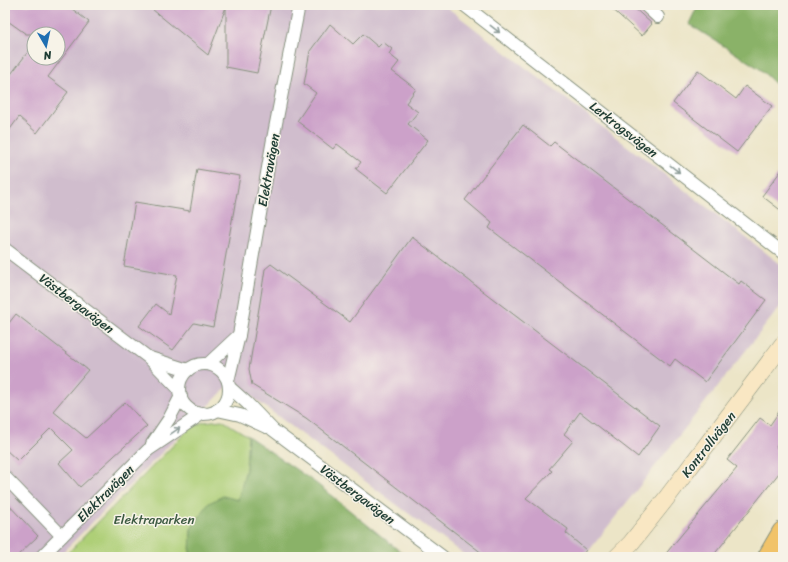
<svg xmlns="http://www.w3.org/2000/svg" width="788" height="562" font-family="Sriracha,sans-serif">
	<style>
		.industrial { fill: #d0bdcd; fill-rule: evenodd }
		.green { fill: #aecf77; stroke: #668656 }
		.forest { fill: #8ab268; stroke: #54784e }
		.building { fill: #cca1c9 }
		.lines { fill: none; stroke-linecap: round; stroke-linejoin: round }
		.street-casing { stroke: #86917e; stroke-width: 14 }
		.secondary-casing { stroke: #86917e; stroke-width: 18 }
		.highway-casing { stroke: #86917e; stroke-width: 24 }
		.street { stroke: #fff; stroke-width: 12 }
		.secondary { stroke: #f9e7c3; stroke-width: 17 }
		.highway { stroke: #f1c369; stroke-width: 22 }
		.oneway { stroke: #8f9e9a }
		.labels { text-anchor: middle; stroke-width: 3; stroke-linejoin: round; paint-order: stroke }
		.street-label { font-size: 13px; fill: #1f3d34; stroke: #f7f3e8 }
		.park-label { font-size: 13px; fill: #3c5a41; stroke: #f7f3e8 }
	</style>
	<rect width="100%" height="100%" fill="#f7f3e8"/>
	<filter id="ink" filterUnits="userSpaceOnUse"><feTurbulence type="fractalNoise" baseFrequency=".025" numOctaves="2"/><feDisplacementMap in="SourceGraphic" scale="8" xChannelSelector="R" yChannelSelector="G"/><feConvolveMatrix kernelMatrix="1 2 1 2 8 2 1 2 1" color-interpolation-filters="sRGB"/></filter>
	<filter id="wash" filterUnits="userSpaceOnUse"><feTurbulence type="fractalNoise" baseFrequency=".012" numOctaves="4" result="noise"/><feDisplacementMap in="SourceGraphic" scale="16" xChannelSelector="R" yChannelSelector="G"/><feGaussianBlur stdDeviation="0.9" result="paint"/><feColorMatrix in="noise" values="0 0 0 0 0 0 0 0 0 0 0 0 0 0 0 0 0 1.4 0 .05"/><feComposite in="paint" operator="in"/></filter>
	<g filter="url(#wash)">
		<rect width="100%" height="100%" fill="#ece5c7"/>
		<path class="industrial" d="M5,5H444L783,266V303L584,557H467L232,382L58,557H5ZM34,34H58V58H34Z"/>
		<path class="green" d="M222,420L248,436L246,469L238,500L191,529L190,557H64L189,429L203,422Z"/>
		<g class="forest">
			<path d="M698,5H783V91L760,69L689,24Z"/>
			<path d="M248,436L317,484L407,557H190L191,529L209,503L223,496L238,500L246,469Z"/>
		</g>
		<g id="blocks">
			<g class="building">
				<path d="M5,5H67L89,22L48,77L68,92L37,133L19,117L5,136V82L34,44V58H58V34H26L5,19Z"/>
				<path d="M147,5H271L257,73L226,67V7L208,55Z"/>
				<path d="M608,5H631L652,24L642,36Z"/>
				<path d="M330,24L353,44L363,34L378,47L383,42L392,49L389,54L399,62L392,71L416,89L406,103L418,112L408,124L428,140L387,193L356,169L361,162L337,144L333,149L297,121L316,93L304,84L310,51Z"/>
				<path d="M698,70L736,99L745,86L772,106L737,152L673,103Z"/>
				<path d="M523,125L550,146L554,142L739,284L741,281L766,300L705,382L675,359L670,366L489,228L492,223L465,200Z"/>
				<path d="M783,168V212L762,196Z"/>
				<path d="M197,169L240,176L213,327L194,323L173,350L139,326L156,304L169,314L177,275L124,266L135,202L190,211Z"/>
				<path d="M412,237L660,426L638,457L580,412L564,434L573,441L549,469L552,471L526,498L568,529L566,533L586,550L581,557H487L306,418L252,385L249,369L260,302L265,269L271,264L350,322Z"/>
				<path d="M16,314L88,370L53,411L86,438L125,402L147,426L80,487L59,463L73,450L51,428L18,461L5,449V328Z"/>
				<path d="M783,406V438L776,447L783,452V468L725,541L712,557H663L737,468L727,460L760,418L770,425Z"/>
				<path d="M5,501L38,536L16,557H5Z"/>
			</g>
		</g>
	</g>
	<g filter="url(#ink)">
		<use href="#blocks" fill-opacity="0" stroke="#86917e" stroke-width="1"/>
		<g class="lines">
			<g class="street-casing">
				<g id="street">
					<path d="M464,5L783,253"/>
					<path d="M645,5L658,17"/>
					<path d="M5,249L149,358L179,389"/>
					<path d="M150,358L188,370"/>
					<path d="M208,364L239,335"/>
					<circle cx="204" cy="389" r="25"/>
					<path d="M228,381L239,335L273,139L299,5"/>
					<path d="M229,387L247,403L273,430L443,557"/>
					<path d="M217,410L240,415L266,427"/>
					<path d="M152,444L169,419L181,396"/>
					<path d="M5,477L62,536"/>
					<path d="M41,557L148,450L203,413"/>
				</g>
			</g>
			<g class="secondary-casing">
				<path id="secondary" d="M617,557L631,543L665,500L783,344"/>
			</g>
			<g class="highway-casing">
				<path id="highway" d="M769,557L783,533"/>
			</g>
			<use href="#street" class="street"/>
			<use href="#secondary" class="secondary"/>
			<use href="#highway" class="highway"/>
		</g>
		<defs><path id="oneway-shaft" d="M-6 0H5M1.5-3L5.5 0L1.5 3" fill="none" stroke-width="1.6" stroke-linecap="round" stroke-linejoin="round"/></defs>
		<g class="oneway">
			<use href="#oneway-shaft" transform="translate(495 29) rotate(38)"/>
			<use href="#oneway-shaft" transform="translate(675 169) rotate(38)"/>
			<use href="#oneway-shaft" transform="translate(175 431) rotate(-34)"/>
		</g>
	</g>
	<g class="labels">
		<g class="street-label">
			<text transform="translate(624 129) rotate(38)" y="5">Lerkrogsvägen</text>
			<text transform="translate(268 170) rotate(-80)" y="5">Elektravägen</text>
			<text transform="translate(77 303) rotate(37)" y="5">Västbergavägen</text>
			<text transform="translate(708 444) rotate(-52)" y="5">Kontrollvägen</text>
			<text transform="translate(105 493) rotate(-45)" y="5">Elektravägen</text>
			<text transform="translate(358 494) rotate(37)" y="5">Västbergavägen</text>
		</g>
		<g class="park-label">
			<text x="154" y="524">Elektraparken</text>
		</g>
	</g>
	<rect width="788" height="562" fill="none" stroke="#f7f3e8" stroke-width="20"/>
	<g transform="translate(46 46) rotate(171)"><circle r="19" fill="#f7f3e8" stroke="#a1aaa0"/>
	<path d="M0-3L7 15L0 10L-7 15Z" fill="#1f6fb2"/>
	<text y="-6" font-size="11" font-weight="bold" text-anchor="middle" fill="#1f3d34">N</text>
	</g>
</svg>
